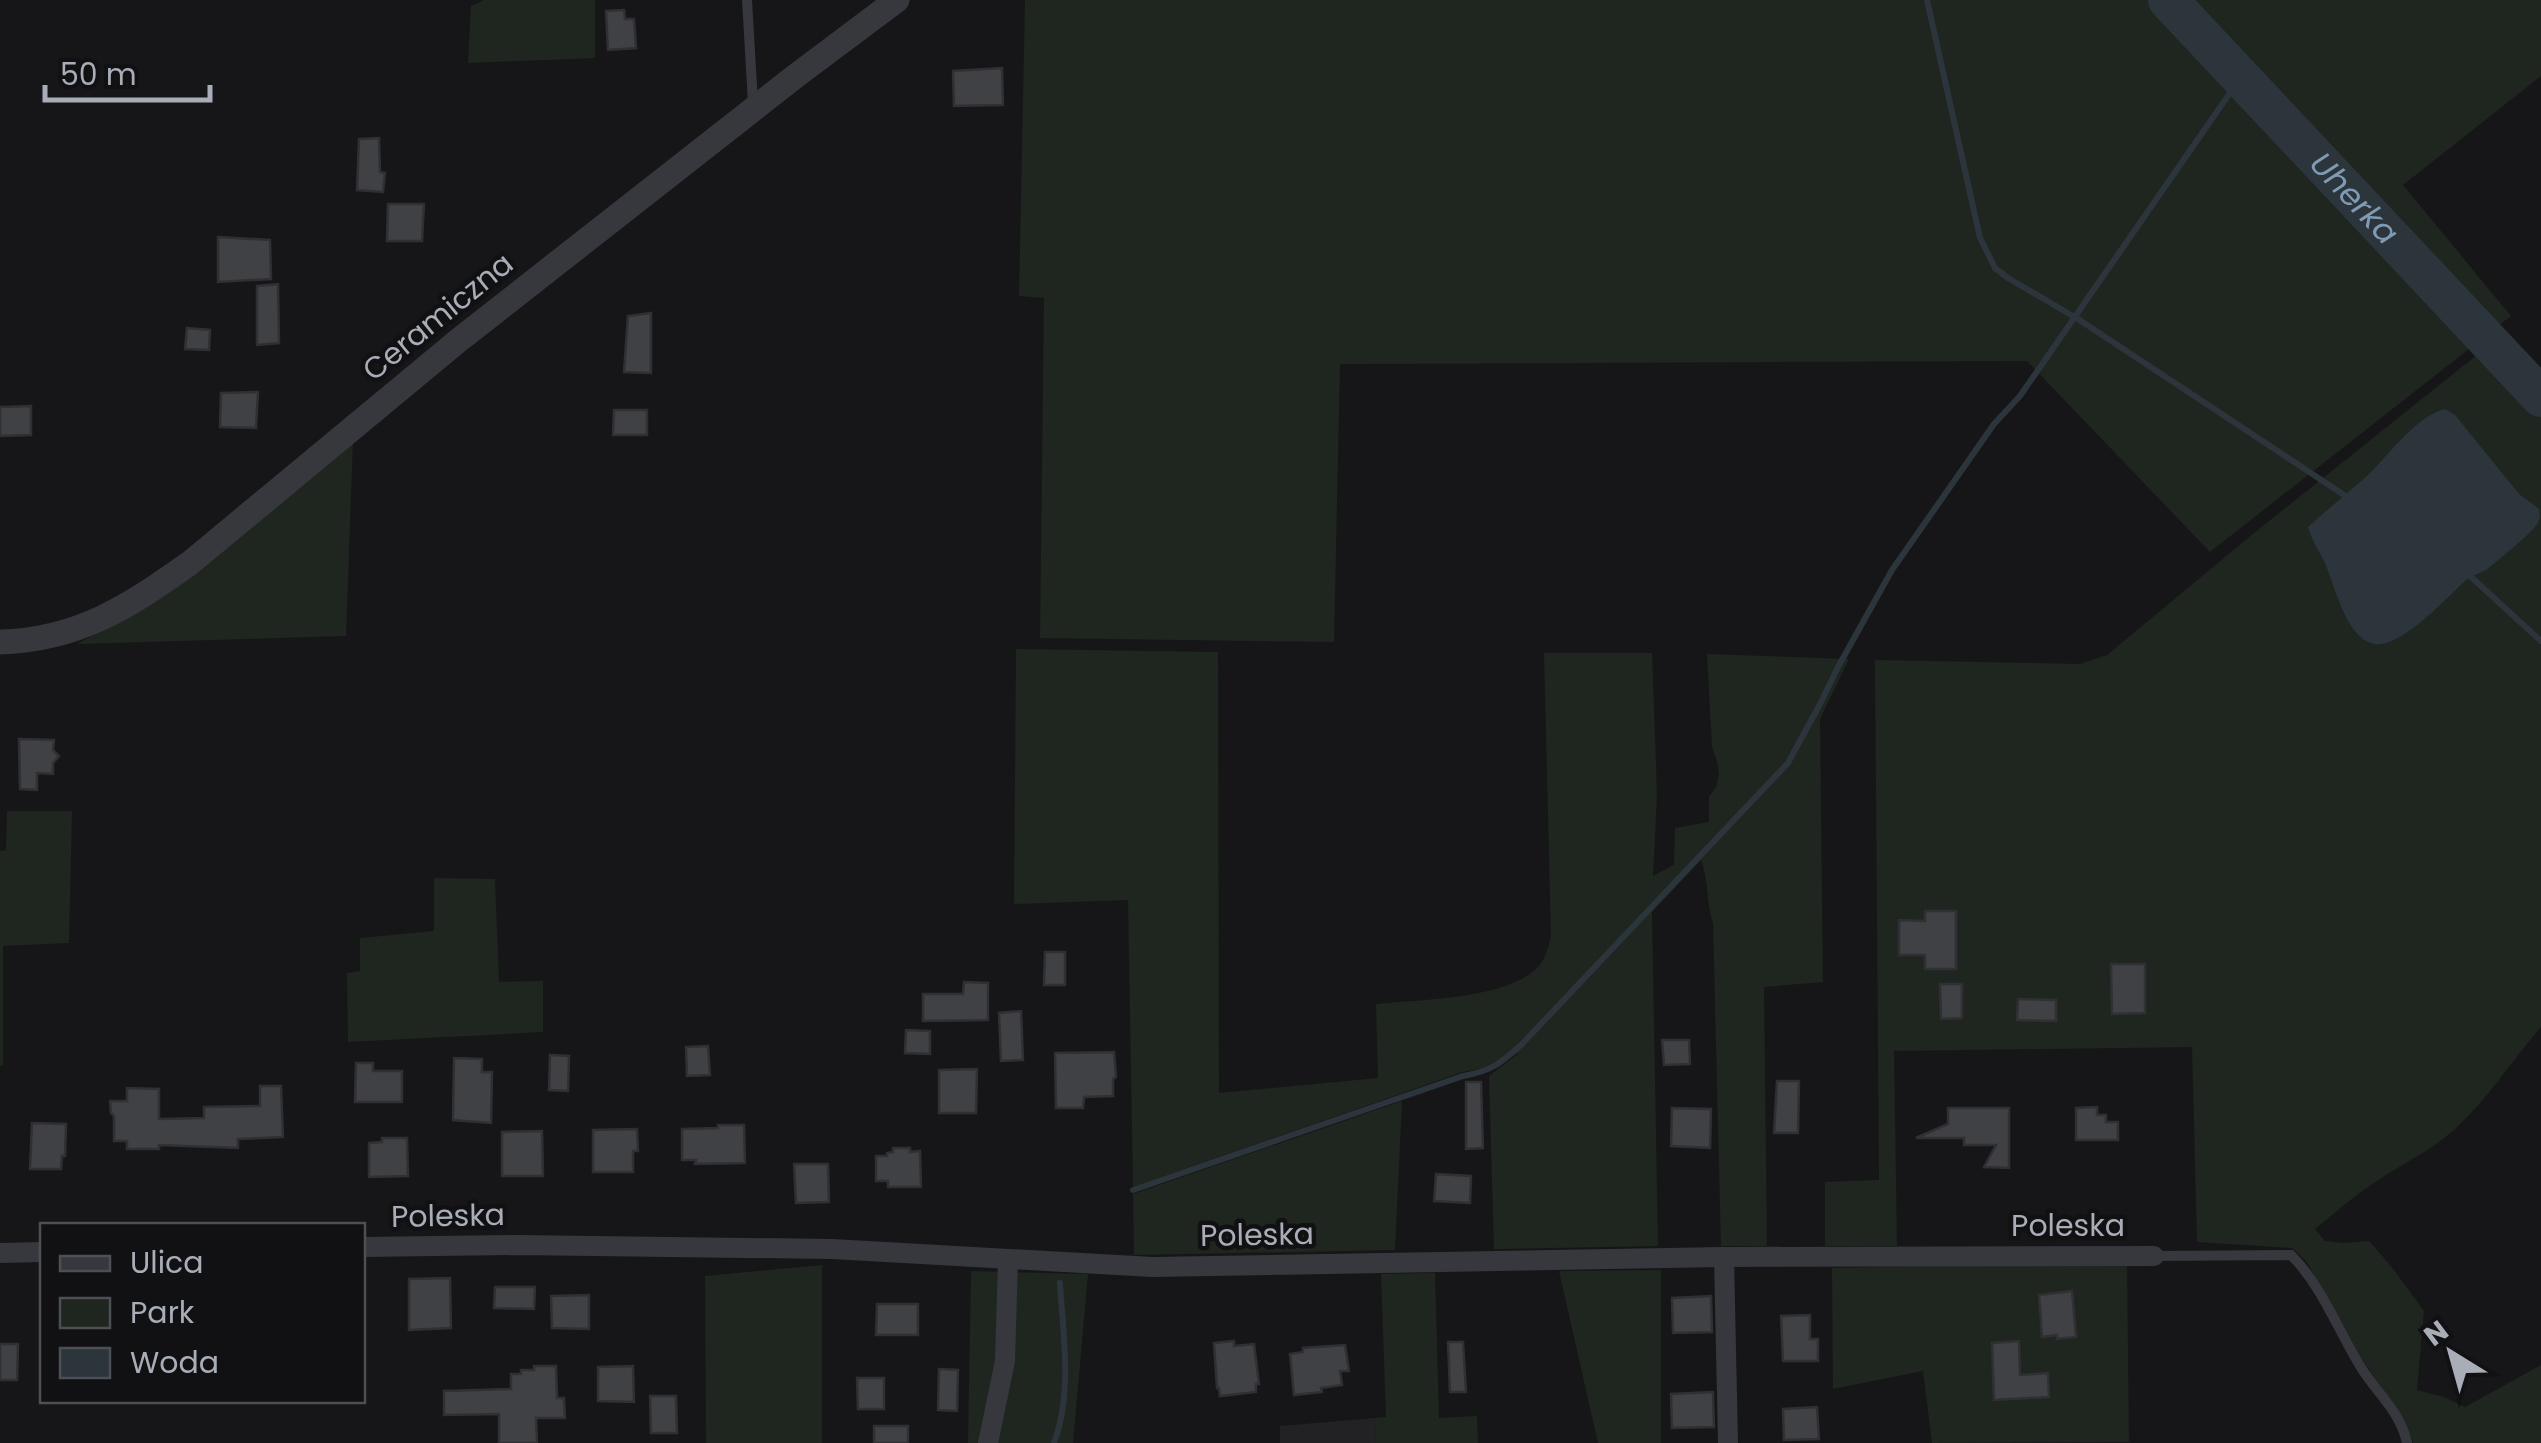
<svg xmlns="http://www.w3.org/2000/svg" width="2541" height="1443" font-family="Poppins,sans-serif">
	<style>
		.built { fill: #222225 }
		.green { fill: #1e261f }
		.water { fill: #2c353c }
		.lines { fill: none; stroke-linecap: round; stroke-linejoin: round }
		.stream { stroke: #2c353c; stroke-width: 6 }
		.river { stroke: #2c353c; stroke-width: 40 }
		.building { fill: #404145; stroke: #303034; stroke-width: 2.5 }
		.service { stroke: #37383d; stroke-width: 10 }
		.minor { stroke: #37383d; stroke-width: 20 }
		.tertiary { stroke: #37383d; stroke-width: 25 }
		.labels { text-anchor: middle; stroke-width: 9; stroke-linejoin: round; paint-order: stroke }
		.street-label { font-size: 30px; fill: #a8adb8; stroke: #111113 }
		.water-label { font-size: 32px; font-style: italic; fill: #7f9bb3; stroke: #111113 }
	</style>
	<rect width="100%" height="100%" fill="#161618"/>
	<path class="built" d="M1375,1418L1376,1443H1280V1426Z"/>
	<g class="green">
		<path d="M484,0H595V58L468,63L471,6Z"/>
		<path d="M1025,0H2541V76L2403,185L2511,316L2210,552L2027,361L1340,364L1334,642L1040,638L1044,298L1019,296Z"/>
		<path d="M2483,350L2541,414V1027C2512,1060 2488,1099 2455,1129C2431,1151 2403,1163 2377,1181C2355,1195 2335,1213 2315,1229L2325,1241L2344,1243L2369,1241L2391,1266L2424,1311L2417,1390L2444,1397L2465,1407L2541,1365V1443H2413L2401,1416L2360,1356L2326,1293L2305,1260L2292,1248L2197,1242L2192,1047L1894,1051L1897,1246H1825V1182L1879,1180L1875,660L2080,664L2107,655L2254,533Z"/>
		<path d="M353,438L346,636L77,644L133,614Z"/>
		<path d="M1016,649L1218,652L1219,1093L1378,1078L1376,1004C1420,999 1506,1000 1538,967C1545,960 1548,947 1551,938L1544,653H1652L1657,794L1653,876L1674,865L1675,828L1709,822V797L1716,787L1719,774L1717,761L1712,747L1707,654L1849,659L1820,719L1823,982L1764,987L1767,1246H1721L1713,923C1706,902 1709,881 1701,860L1652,912L1658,1246L1494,1249L1489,1076L1519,1053L1485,1068L1463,1072L1133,1187L1128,900L1014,904Z"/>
		<path d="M7,811H72L69,943L3,946V1065L0,1066V851L6,850Z"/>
		<path d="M434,878L495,879L499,982L543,981V1032L348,1042L347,973L360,971V938L434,931Z"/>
		<path d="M1402,1101L1395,1250L1134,1255L1133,1194Z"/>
		<path d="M2127,1262L2129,1442L1932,1443L1923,1371L1833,1389L1832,1268Z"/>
		<path d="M822,1265V1443H706L705,1276Z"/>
		<path d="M1661,1270V1443H1598L1559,1271Z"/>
		<path d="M971,1271L1088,1274L1073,1443H968Z"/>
		<path d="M1435,1273L1439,1418L1477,1416L1478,1443H1376L1375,1418L1386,1417L1381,1274Z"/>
	</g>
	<path class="water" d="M2445,409L2455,415L2519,494L2539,509C2540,516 2541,517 2537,524C2532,533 2496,562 2486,570C2479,574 2472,575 2466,580C2447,597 2401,649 2374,644C2345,638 2335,584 2324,561C2318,549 2312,541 2308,527C2328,509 2348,493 2368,475C2389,455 2416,416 2445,409Z"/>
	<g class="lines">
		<g class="stream">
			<path d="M1927,0L1980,238L1995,268L2008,278L2078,319L2344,495"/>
			<path d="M2470,576L2541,641"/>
			<path d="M1133,1190L1463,1076C1492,1071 1501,1063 1522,1044L1788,763L1820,704L1838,667L1892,570L1994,424L2020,396L2241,77"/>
			<path d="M1054,1443C1073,1392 1063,1336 1060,1283"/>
		</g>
		<path class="river" id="s1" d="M2168,0L2541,397"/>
	</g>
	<g class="building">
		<path d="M624,10L625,19H634L636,48L608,50L606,11Z"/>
		<path d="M1002,68L1003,105L954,106L953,71Z"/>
		<path d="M379,138L380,172L385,173L383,192L357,190L359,139Z"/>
		<path d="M388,204H424L422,241H387Z"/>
		<path d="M218,237L270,240L271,279L218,282Z"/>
		<path d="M278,284L279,343L257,345V286Z"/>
		<path d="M651,313V373L624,372L628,316Z"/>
		<path d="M187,328L210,330L209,350L185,349Z"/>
		<path d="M258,392L256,428L220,427L221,393Z"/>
		<path d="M31,406V435L0,436V407Z"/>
		<path d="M614,410H647V435H613Z"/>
		<path d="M19,739L54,740L53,750L59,756L53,763V774L37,773V790L20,789Z"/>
		<path d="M1925,911H1956V969H1925V955H1899V920L1925,921Z"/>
		<path d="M1045,952H1065V985H1044Z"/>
		<path d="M2111,964H2145V1013L2112,1014Z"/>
		<path d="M964,982L988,983V1020L923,1021V994H963Z"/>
		<path d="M1940,984H1962V1018L1941,1019Z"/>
		<path d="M2018,999L2056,1000V1021L2017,1020Z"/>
		<path d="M1021,1011L1023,1060L1001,1061L999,1013Z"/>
		<path d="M906,1030L930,1031V1054L905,1053Z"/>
		<path d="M1662,1040H1689L1690,1064L1664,1065Z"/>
		<path d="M708,1046L710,1075L687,1076L686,1047Z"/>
		<path d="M1114,1052L1116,1077L1113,1079V1096L1084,1097L1083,1108H1056L1055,1053Z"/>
		<path d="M550,1055L569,1056L568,1091L549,1090Z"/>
		<path d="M454,1058L482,1059V1072H492L491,1123L453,1120Z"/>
		<path d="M356,1063H373V1071H402V1102H355Z"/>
		<path d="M977,1069L976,1113H939V1070Z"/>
		<path d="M1777,1081H1799L1798,1133H1774Z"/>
		<path d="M1466,1082H1481L1483,1148L1466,1149Z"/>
		<path d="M260,1086H281L283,1137L238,1139V1148L159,1145V1149H127V1141H114V1116L111,1113L110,1101H127V1088L159,1089V1119L204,1118V1107L260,1106Z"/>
		<path d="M2097,1107V1115H2106V1122H2118V1140H2076V1108Z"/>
		<path d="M1672,1108L1711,1109L1710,1148L1671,1146Z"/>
		<path d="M1948,1108H2009V1168L1984,1167L1996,1145H1964V1138H1916L1948,1124Z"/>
		<path d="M32,1123L66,1124L65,1156H62L61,1169H30Z"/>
		<path d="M718,1125H744L745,1163L695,1164L696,1160H682V1129L718,1128Z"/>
		<path d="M637,1129L638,1151H633V1172H593V1130Z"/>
		<path d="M542,1131L543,1176H502V1132Z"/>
		<path d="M382,1138H407L408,1176L369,1177V1143L382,1142Z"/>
		<path d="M893,1148H910V1152L920,1151L921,1187H888V1181H876V1156H887V1153L893,1152Z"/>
		<path d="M794,1164H828L829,1202L796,1203Z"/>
		<path d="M1436,1174L1471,1176L1470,1203L1434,1201Z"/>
		<path d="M450,1278L451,1328L409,1330V1279Z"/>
		<path d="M495,1287H535L534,1309L494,1308Z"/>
		<path d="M2072,1291L2076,1337L2057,1339V1335L2042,1337L2039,1295Z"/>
		<path d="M589,1295V1329L552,1328L551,1296Z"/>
		<path d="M1711,1296L1712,1332L1673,1333L1672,1298Z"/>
		<path d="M877,1304H918V1335H876Z"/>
		<path d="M1810,1315V1339H1818V1361H1783L1781,1316Z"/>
		<path d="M1234,1341V1346L1254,1344L1259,1384H1256V1392L1220,1396L1219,1388H1217L1214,1343Z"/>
		<path d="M2019,1341L2020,1375L2048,1373L2049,1397L1994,1400L1992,1343Z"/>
		<path d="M1448,1342H1463L1466,1392H1450Z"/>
		<path d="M0,1344H18L17,1380H0Z"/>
		<path d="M1345,1345L1349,1371H1340L1342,1385L1321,1388L1322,1392L1294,1395L1290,1354L1303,1352V1348Z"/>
		<path d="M534,1366H556L557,1398H564L565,1418H536L537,1443H499V1414L444,1415V1391L511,1389V1374H521V1370H534Z"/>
		<path d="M633,1366L634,1402L598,1401V1367Z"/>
		<path d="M939,1369L958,1370L957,1411L938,1410Z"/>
		<path d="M857,1378H884V1409H858Z"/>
		<path d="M1713,1392L1714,1427L1672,1428L1671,1394Z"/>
		<path d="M650,1396H676L677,1433H651Z"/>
		<path d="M1817,1407L1819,1439L1784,1440L1783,1409Z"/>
		<rect x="874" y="1426" width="34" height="17"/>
	</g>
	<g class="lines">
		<g class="service">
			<path d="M747,0L753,103"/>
			<path d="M2155,1256L2291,1255C2323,1287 2338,1331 2362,1369C2378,1394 2401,1413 2407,1443"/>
		</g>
		<g class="minor">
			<path d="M362,1247L518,1245L832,1249L1153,1267L1724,1257L2154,1256"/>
			<path d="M0,1253L42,1252"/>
			<path d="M1724,1257L1728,1443"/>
			<path d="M988,1443L1005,1361L1008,1259"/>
		</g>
		<path class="tertiary" d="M0,642C78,640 128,607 190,563L459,340L797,75L897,0"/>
	</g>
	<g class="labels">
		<g class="street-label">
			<text transform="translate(438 317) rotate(-39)" y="10">Ceramiczna</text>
			<text transform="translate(448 1216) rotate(-1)" y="10">Poleska</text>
			<text x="2068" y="1236">Poleska</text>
			<text transform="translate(1257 1235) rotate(-1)" y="10">Poleska</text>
		</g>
		<g class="water-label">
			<text dy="11" stroke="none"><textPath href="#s1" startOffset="272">Uherka</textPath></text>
		</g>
	</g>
	<rect x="40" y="1223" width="325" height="180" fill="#111113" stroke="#4d4f55" stroke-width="2.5"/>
	<rect x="60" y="1256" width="50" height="15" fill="#37383d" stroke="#4d4f55" stroke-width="2.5"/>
	<text x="130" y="1273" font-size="30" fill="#a8adb8">Ulica</text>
	<rect x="60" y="1298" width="50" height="30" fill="#1e261f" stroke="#4d4f55" stroke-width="2.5"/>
	<text x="130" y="1323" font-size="30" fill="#a8adb8">Park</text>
	<rect x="60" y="1348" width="50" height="30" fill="#2c353c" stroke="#4d4f55" stroke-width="2.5"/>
	<text x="130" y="1373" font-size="30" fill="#a8adb8">Woda</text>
	<g transform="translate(2451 1353) rotate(323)" stroke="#111113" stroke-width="8" paint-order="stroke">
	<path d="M0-8L18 38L0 25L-18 38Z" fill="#a8adb8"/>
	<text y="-15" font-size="28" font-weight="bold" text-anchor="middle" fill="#a8adb8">N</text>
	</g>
	<path d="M45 85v15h165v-15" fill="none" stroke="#a8adb8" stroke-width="5"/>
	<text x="60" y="85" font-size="30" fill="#a8adb8" stroke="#111113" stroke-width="8" paint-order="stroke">50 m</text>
</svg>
